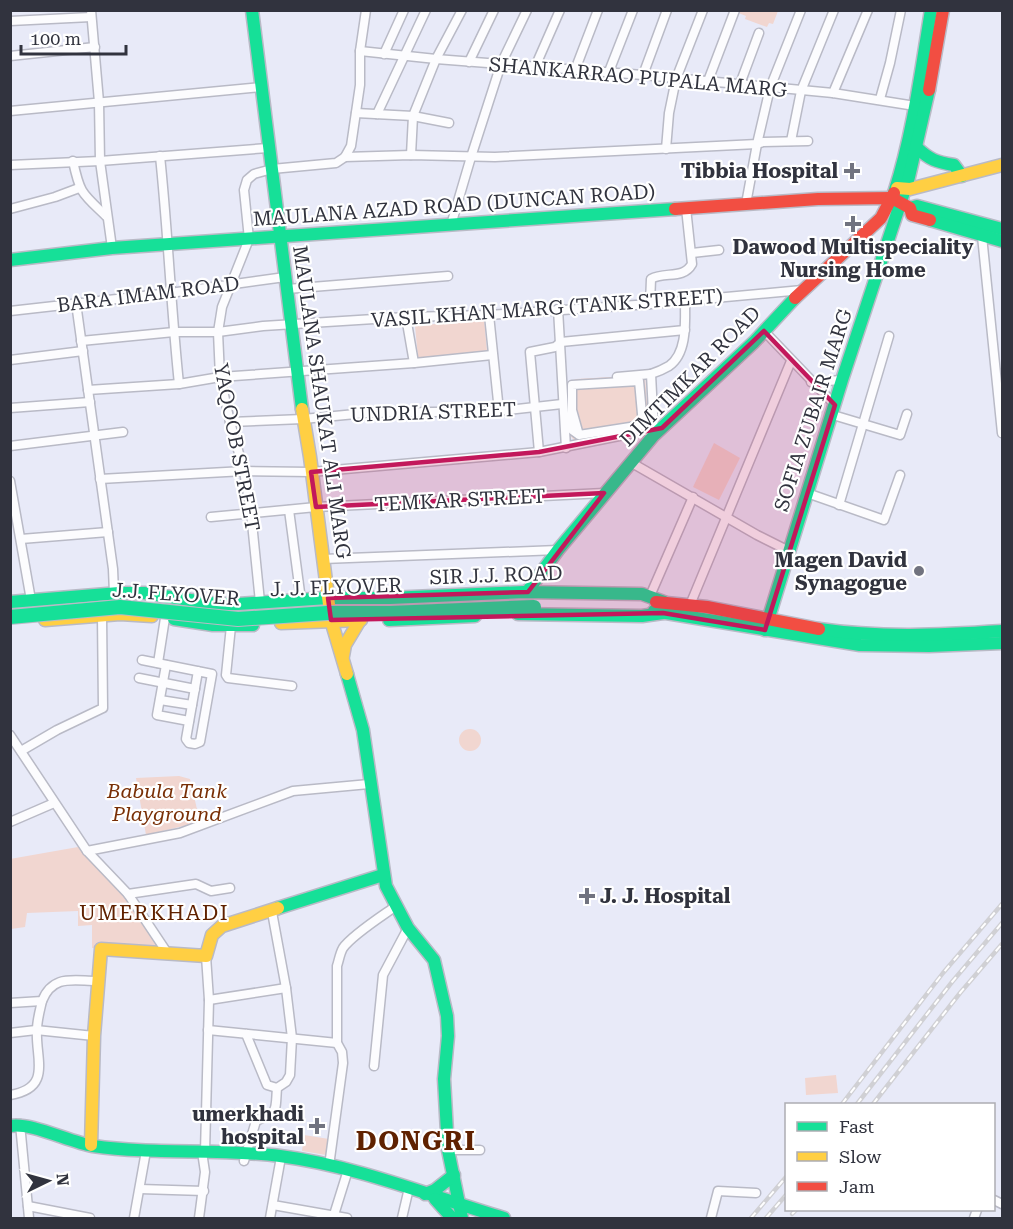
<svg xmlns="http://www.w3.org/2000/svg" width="1013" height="1229" font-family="'Roboto Serif',serif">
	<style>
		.green { fill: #f1d6d0 }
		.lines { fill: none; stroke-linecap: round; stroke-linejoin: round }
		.street-casing { stroke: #b9bac6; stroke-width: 11 }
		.fast-casing { stroke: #b9bac6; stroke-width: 15 }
		.slow-casing { stroke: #b9bac6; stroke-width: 15 }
		.jam-casing { stroke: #b9bac6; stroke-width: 15 }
		.street { stroke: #fcfcfe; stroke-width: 8 }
		.fast { stroke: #16e098; stroke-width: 12 }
		.slow { stroke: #ffcf43; stroke-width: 12 }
		.jam { stroke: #f24e42; stroke-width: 12 }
		.rail-casing { stroke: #d0d0d4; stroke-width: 4.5 }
		.rail { stroke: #fff; stroke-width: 2; stroke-dasharray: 7; stroke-linecap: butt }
		.fast-bridge-casing { stroke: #b9bac6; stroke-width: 16; stroke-linecap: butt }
		.fast-bridge { stroke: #16e098; stroke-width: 14 }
		.marked { fill: #c2185b; fill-opacity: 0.2; stroke: #c2185b; stroke-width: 4.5; stroke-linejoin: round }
		.poi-dot { fill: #71737f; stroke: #fff; stroke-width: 2 }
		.labels { text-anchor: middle; stroke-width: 4.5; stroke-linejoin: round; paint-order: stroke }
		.street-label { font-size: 20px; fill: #31333e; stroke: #fff }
		.poi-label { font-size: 20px; font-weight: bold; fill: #31333e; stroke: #fff; text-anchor: end }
		.park-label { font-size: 20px; font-style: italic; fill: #792f06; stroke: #fff }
		.neighbourhood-label { font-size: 21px; letter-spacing: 1.5px; fill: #5f2100; stroke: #fff }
		.district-label { font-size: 26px; font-weight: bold; letter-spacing: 1.5px; fill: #5f2100; stroke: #fff }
	</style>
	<rect width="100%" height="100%" fill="#e8eaf8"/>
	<g class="green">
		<path d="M736,10L778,11L773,24L769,23L767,27L745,19L746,16L736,12Z"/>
		<path d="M484,319L487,351L418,358L415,326Z"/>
		<path d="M645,375L649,431L579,441L574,440L567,432L566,385L576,379Z"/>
		<path d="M714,443L740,458L719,500L693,487Z"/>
		<circle cx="470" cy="740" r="11"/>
		<path d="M179,776L190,779L200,822L146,835L136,778Z"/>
		<path d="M78,847L123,895L161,952L92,948V925L78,926V911L27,913L25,927L11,929L10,859Z"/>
		<path d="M836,1075L838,1093L806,1095L805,1078Z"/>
		<path d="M304,1135L329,1139L326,1155L302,1151Z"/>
	</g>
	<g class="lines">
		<g class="street-casing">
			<g id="street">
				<path d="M91,10L99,102L100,161L112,248"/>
				<path d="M10,21L91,17"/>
				<path d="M360,51L436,59L643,75L833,93L915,106"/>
				<path d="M384,54L404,10"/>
				<path d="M10,56L95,47"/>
				<path d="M469,62L494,10"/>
				<path d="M535,67L560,10"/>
				<path d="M575,70L598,10"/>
				<path d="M608,74L633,10"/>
				<path d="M643,75L667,10"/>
				<path d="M708,81L735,10"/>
				<path d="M740,84L759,33"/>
				<path d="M833,93L868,10"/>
				<path d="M880,99L890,63L901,10"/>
				<path d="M10,111L261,87"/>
				<path d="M356,113L413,116L449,123"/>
				<path d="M377,114L426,10"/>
				<path d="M791,141L801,91L834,10"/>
				<path d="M666,149L669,113L676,79L703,10"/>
				<path d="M411,155L413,116L436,59L462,10"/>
				<path d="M160,156C168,232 171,308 179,384"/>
				<path d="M345,157L411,155L495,157L757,144L763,142L808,141"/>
				<path d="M73,161C80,194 82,193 106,216"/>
				<path d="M10,165L100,161L268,148"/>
				<path d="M746,204L757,144L770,88L801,10"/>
				<path d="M10,209L55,197L79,188"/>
				<path d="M451,225L471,157L501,64L527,10"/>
				<path d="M982,236L1002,433"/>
				<path d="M692,253L719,250"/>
				<path d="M287,289L448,276"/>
				<path d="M76,303L113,569L114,593"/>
				<path d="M650,304L651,279C665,271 683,280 692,264L686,208"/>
				<path d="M558,309L566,448"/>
				<path d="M10,311L170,293L285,277"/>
				<path d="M489,315L499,411"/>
				<path d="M406,317L414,363"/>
				<path d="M764,331L835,405"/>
				<path d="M81,341L174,332H218L263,326L406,317L489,315L650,304L802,290"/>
				<path d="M10,360L83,351"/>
				<path d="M617,377L651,374"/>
				<path d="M811,382L842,380"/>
				<path d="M88,390L179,384L220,377L414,363L492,355"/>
				<path d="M10,408L90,402"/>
				<path d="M572,410L579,435L643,425L639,381L572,385V430L579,435"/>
				<path d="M833,415L900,435L907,414"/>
				<path d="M230,422L303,419L366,413L499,411L562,404"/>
				<path d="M654,433L651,374C657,372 664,369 669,366C688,353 685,320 685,300"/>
				<path d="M10,446L123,432"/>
				<path d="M539,452L530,352L555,347L561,342L685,330"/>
				<path d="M632,463L757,535L789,551"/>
				<path d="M100,479L244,471L311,472L539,452L654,429"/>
				<path d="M10,481L31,600"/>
				<path d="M807,493L884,520L900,475"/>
				<path d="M839,505L889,336"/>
				<path d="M289,510L301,600"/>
				<path d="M211,517L316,507L604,493"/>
				<path d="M21,539L108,532"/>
				<path d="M323,559L558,550"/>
				<path d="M650,596L693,497"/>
				<path d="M260,602L251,513L244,471L230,422L220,377L218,332L222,307L249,239L244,190L247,180L254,174L272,169L336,163L345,157L351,146L360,85V51L366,10"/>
				<path d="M690,605L791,361"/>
				<path d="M231,626L226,675L228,678L292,686"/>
				<path d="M142,660L212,674L200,742L195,744L189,743L186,739L198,671"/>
				<path d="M158,663L165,618"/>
				<path d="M166,665L157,715L189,721"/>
				<path d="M139,678L195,689"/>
				<path d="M160,700L192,705"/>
				<path d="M10,735L87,851L128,894L168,954"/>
				<path d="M21,751L57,730L103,708L102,616"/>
				<path d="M10,822L54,803"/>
				<path d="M87,851L180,833L293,791L369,784"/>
				<path d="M128,894L196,884L211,891L230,888"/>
				<path d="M209,1000L286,988"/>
				<path d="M10,1003L42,1001C53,974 73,981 97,981"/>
				<path d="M208,1030L337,1043"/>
				<path d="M10,1033L36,1030L94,1036"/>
				<path d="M246,1034L267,1085L277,1088"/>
				<path d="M374,1066L383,975L408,928"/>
				<path d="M10,1095C53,1088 35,1058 37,1030C37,1020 40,1010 42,1001"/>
				<path d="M20,1124L29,1218"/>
				<path d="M448,1150H480"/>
				<path d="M205,1152L209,1000L206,956"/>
				<path d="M244,1161L256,1121C279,1111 275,1112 277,1088L286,1082L290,1075L292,1038L286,988L272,912"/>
				<path d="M329,1166L343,1063L342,1052L337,1043V966C339,960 340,953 343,948C352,935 382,916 396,906"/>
				<path d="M140,1189L204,1191"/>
				<path d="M994,1200L1002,1204"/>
				<path d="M273,1205L347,1218"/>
				<path d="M28,1206L90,1218"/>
				<path d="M134,1218L146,1151"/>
				<path d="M199,1218L205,1172L202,1152"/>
				<path d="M270,1218L281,1157"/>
				<path d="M333,1218L348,1170"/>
				<path d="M402,1218L409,1188"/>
				<path d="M711,1218L718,1191L756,1193"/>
				<path d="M974,1218L977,1210"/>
			</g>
		</g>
		<g class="fast-casing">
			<g id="fast">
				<path d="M252,10L302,409"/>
				<path d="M916,147C930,160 936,162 954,165L962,176"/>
				<path d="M894,193C913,134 921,71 931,10"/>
				<path d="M910,208L917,206L1002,229"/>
				<path d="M930,220L1002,241"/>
				<path d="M10,260L112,248L675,209"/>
				<path d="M527,592L558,550L654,435L754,342L795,298"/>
				<path d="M10,602L119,593H144L217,604H238L328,598H390L524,592L642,594L664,602"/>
				<path d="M654,611L860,645L929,646L1002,643"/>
				<path d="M518,614L642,616L663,613"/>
				<path d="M174,619L213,625H253"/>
				<path d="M389,620L475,616"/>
				<path d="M819,629C880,638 941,635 1002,631"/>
				<path d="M765,630L842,380L909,177L929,90"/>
				<path d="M347,674L363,730L386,886L408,928L434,960L447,1016L448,1036L444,1079L448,1150L462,1218"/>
				<path d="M278,908L383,875"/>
				<path d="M10,1126C31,1122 69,1142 93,1146C155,1155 218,1148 280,1156C357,1166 430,1196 504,1218"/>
				<path d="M425,1194L435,1190L454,1175"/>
				<path d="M435,1199L452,1218"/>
			</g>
		</g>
		<g class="slow-casing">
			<g id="slow">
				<path d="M897,188L910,189L1002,165"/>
				<path d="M302,409L310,457L331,620L347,674"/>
				<path d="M45,620L120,614L152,616"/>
				<path d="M281,623L361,620"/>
				<path d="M343,656L345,645L360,620"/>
				<path d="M91,1145L94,1036L101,949L206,956L212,935L222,926L278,908"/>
			</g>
		</g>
		<g class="jam-casing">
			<g id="jam">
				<path d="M929,90L943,10"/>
				<path d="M675,209L818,199L892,198L910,208L912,215L930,220"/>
				<path d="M795,298L881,218L894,193"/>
				<path d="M656,602L707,607L819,629"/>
			</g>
		</g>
		<use href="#street" class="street"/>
		<use href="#fast" class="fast"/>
		<use href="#slow" class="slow"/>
		<use href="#jam" class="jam"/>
		<g class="rail-casing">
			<g id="rail">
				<path d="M842,1104L943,973L1002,904"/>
				<path d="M857,1104L952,982L1002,923"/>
				<path d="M873,1104L960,993L1002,944"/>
				<path d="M792,1214L796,1210"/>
				<path d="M751,1218L786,1177"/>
				<path d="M766,1218L786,1195"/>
			</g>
		</g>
		<use href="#rail" class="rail"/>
		<g class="fast-bridge-casing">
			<path id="fast-bridge" d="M10,617L120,607L238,619L327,613H390L534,607"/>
		</g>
		<use href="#fast-bridge" class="fast-bridge"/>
	</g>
	<path class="marked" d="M764,331L835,405L765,630L663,613L331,620L328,598L528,592L604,493L316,507L311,472L539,452L662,428Z"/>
	<g class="poi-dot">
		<path d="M849 162h6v6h6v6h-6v6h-6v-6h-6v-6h6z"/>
		<path d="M850 215h6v6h6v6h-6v6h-6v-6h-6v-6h6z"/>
		<circle cx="919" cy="571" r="6"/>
		<path d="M584 887h6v6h6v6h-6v6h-6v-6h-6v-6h6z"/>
		<path d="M314 1117h6v6h6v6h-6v6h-6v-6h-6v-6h6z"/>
	</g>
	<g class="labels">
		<g class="street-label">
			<text transform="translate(638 77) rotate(5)" y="7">SHANKARRAO PUPALA MARG</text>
			<text transform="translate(454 205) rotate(-4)" y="7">MAULANA AZAD ROAD (DUNCAN ROAD)</text>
			<text transform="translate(148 294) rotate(-7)" y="7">BARA IMAM ROAD</text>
			<text transform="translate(547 308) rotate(-4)" y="7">VASIL KHAN MARG (TANK STREET)</text>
			<text transform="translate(690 376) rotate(-45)" y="7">DIMTIMKAR ROAD</text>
			<text transform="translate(322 402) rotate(82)" y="7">MAULANA SHAUKAT ALI MARG</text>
			<text transform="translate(813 410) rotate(-72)" y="7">SOFIA ZUBAIR MARG</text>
			<text transform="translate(433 412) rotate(-2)" y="7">UNDRIA STREET</text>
			<text transform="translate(237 447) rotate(79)" y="7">YAQOOB STREET</text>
			<text transform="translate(460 500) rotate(-3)" y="7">TEMKAR STREET</text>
			<text transform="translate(496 575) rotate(-2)" y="7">SIR J.J. ROAD</text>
			<text transform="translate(336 587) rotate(-2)" y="7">J. J. FLYOVER</text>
			<text transform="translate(176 594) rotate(4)" y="7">J.J. FLYOVER</text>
		</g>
		<g class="poi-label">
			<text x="838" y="178">Tibbia Hospital</text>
			<text x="853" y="254" text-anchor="middle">Dawood Multispeciality<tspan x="853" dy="23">Nursing Home</tspan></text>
			<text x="907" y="567">Magen David<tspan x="907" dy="23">Synagogue</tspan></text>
			<text x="600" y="903" text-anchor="start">J. J. Hospital</text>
			<text x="304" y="1121">umerkhadi<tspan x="304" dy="23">hospital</tspan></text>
		</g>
		<g class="park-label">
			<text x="167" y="798">Babula Tank<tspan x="167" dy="23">Playground</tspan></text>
		</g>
		<g class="neighbourhood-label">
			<text x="154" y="920">UMERKHADI</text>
		</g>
		<g class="district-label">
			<text x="416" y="1150">DONGRI</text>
		</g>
	</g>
	<rect width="1013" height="1229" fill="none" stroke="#31333e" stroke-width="24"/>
	<rect x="785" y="1103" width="210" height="108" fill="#ffffff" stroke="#adadb2" stroke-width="1.5"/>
	<rect x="797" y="1122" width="30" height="9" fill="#16e098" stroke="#adadb2" stroke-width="1.5"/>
	<text x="839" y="1133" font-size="18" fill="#31333e">Fast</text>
	<rect x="797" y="1152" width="30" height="9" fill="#ffcf43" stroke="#adadb2" stroke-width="1.5"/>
	<text x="839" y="1163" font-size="18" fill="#31333e">Slow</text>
	<rect x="797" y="1182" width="30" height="9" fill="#f24e42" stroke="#adadb2" stroke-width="1.5"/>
	<text x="839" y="1193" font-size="18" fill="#31333e">Jam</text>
	<g transform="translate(48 1181) rotate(85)" stroke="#ffffff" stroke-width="4.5" paint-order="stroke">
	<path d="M0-4.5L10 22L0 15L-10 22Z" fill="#31333e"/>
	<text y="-9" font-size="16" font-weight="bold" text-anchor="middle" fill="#31333e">N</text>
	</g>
	<path d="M21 45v9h105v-9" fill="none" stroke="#31333e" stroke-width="3"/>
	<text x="30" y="45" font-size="18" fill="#31333e" stroke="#ffffff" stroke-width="4.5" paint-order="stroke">100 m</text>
</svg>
